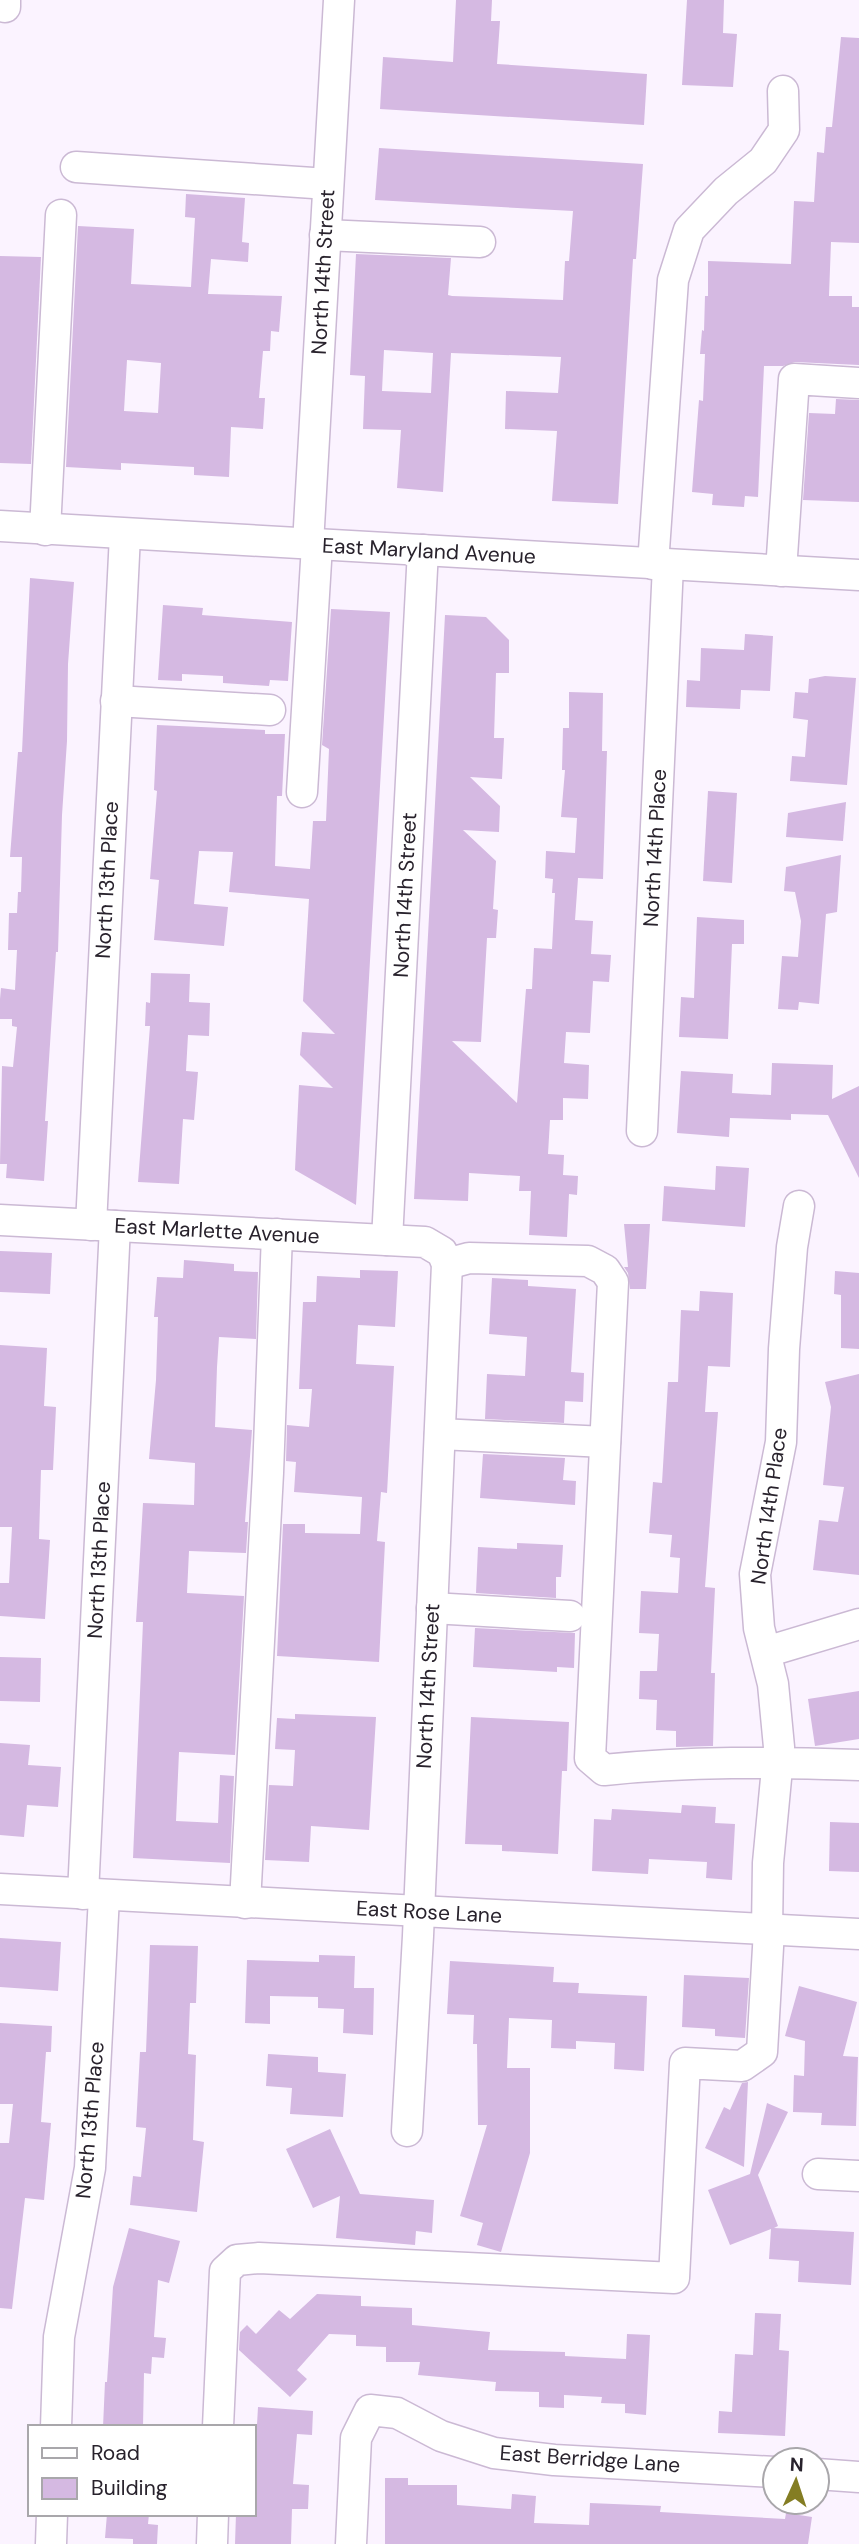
<svg xmlns="http://www.w3.org/2000/svg" width="859" height="2544" font-family="'DM Sans',sans-serif">
	<style>
		.building { fill: #d5b9e2; fill-rule: evenodd }
		.lines { fill: none; stroke-linecap: round; stroke-linejoin: round }
		.minor-casing { stroke: #cbb9d4; stroke-width: 33 }
		.minor { stroke: #fff; stroke-width: 30 }
		.labels { text-anchor: middle; stroke-width: 7; stroke-linejoin: round; paint-order: stroke }
		.street-label { font-size: 21px; fill: #28222c; stroke: #fff }
	</style>
	<rect width="100%" height="100%" fill="#fbf3ff"/>
	<g class="building">
		<path d="M456,0H492L491,21H500L497,64L647,74L644,125L380,109L383,57L453,62Z"/>
		<path d="M687,0H724L723,33L737,34L733,87L682,85Z"/>
		<path d="M841,37L859,38V243L831,242L829,296H852V307H859V365L795,362L783,366H764L758,497L745,496L744,507L712,505L713,494L692,492L699,400L703,401L705,354H700L702,330L704,331L705,296H708V261L791,264L794,201L814,202L817,152L824,153L826,127H832Z"/>
		<path d="M379,148L643,164L636,259H633L618,504L552,501L557,431L505,429L506,391L558,393L561,357L451,353L443,492L397,488L401,430L363,429L365,376L350,375L356,254L451,258L448,295L452,296L563,300L565,261H569L573,211L375,200ZM384,350L433,353L431,393L382,391Z"/>
		<path d="M186,194L245,198L242,242L249,243L248,262L211,259L208,294L282,296L279,332L271,331L270,351H263L259,398H265L263,429L231,427L229,477L194,475V467L121,463V470L66,467L78,226L134,229L131,284L191,287L195,218L185,217ZM127,360L161,363L158,413L124,411Z"/>
		<path d="M0,256L41,257L31,464L0,463Z"/>
		<path d="M836,399L859,400V502L803,500L809,413L835,414Z"/>
		<path d="M30,578L74,582L68,664L67,741L62,815L58,952H56L45,1121H48L44,1181L6,1178L7,1164H0L2,1066L13,1067L17,1027L12,1026V1019H0V999L1,988L15,990L17,950H8L9,913H17L18,892H21L22,857H10L18,752H22Z"/>
		<path d="M163,605L203,608L202,615L292,622L288,681L270,680L269,686L223,683V676L182,674V681L158,680Z"/>
		<path d="M331,609L390,612L356,1205L295,1170L299,1085L333,1088L300,1055L302,1032L335,1034L303,1001L309,899L229,892L233,852L199,851L194,904L228,907L224,946L154,940L159,880L150,879L157,791L154,790L157,725L265,730V734H285L282,796H277L275,866L310,869L313,821H326L329,749L322,745Z"/>
		<path d="M445,615L486,617L509,640V673H496L494,738H504L502,779L470,777L500,806L499,832L463,830L496,861L493,909L498,910L496,938H487L481,1042L452,1041L517,1103L526,989H532L534,948L552,949L555,893H552L553,879L545,878L546,851L575,853L577,818L561,817L565,770H562L563,728H569V692L603,693L602,751H607L603,879L578,878L575,920L593,921L591,954L611,955L609,982L593,981L590,1033L566,1032L564,1063L589,1065L588,1099L563,1098V1120H550L548,1154L564,1155L563,1175L578,1176L577,1195L569,1194L567,1237L529,1235L531,1191H519L520,1176L469,1173L468,1201L414,1199Z"/>
		<path d="M745,634L773,636L770,691L741,690L740,709L686,707L687,680L700,681L701,648L744,650Z"/>
		<path d="M825,676L856,678L847,785L790,781L792,756L805,757L808,720L793,718L795,692L808,693L809,679Z"/>
		<path d="M708,791L737,793L732,883L703,881Z"/>
		<path d="M846,802L843,841L786,837L788,813Z"/>
		<path d="M841,855L837,912L826,914L819,1004L799,1002L798,1010L778,1009L782,956L798,957L801,921L795,892L784,891L786,867Z"/>
		<path d="M697,917L744,920V944H732L728,1039L679,1037L681,997L694,998Z"/>
		<path d="M151,973L190,974L189,1002L210,1003L209,1036L188,1035L186,1071L198,1072L194,1120L183,1119L179,1184L138,1182L150,1026H145L146,1002L150,1003Z"/>
		<path d="M772,1063L833,1065L832,1099L859,1086V1178L828,1115L791,1114V1120L730,1118L729,1137L677,1133L681,1071L733,1074L732,1093L771,1095Z"/>
		<path d="M716,1166L749,1168L745,1227L662,1221L664,1186L715,1190Z"/>
		<path d="M624,1224H650L646,1289H630L628,1273L624,1267H628Z"/>
		<path d="M0,1251L52,1253L50,1294L0,1292Z"/>
		<path d="M184,1260L234,1264V1271L258,1272L256,1339L219,1337L217,1367L215,1427L252,1430L245,1522H248L246,1553L189,1551L187,1593L244,1596L235,1755L179,1752L176,1821L218,1823L220,1775L234,1776L230,1863L133,1858L143,1622H136L143,1503L194,1505L195,1463L149,1459L156,1380L158,1317H154L157,1277L183,1278Z"/>
		<path d="M360,1270L398,1271L395,1327L358,1325L356,1364L394,1366L387,1493L381,1492L377,1541L385,1542L379,1662L277,1656L283,1524H305V1533L360,1534L362,1497L294,1492L296,1462L286,1461L287,1425L309,1427L312,1389H299L303,1302H316L317,1276L360,1278Z"/>
		<path d="M835,1271L859,1273V1349L841,1348V1295L834,1294Z"/>
		<path d="M492,1278L528,1280V1286L576,1289L571,1372L584,1373L583,1402L565,1401L564,1423L485,1419L487,1374L525,1376L527,1337L489,1334Z"/>
		<path d="M700,1291L733,1293L730,1367L708,1366L705,1412H718L705,1587L715,1588L711,1673H715L713,1746L676,1747V1731L656,1730L657,1700L639,1699L640,1671H657L659,1634L639,1633L641,1591L678,1593L680,1558L670,1557L672,1535L649,1533L653,1482L662,1483L668,1382H678L681,1310L699,1311Z"/>
		<path d="M0,1345L47,1348L44,1406L56,1407L53,1470H41L39,1539L50,1540L45,1619L0,1616V1583H9L12,1527H0Z"/>
		<path d="M859,1374V1575L813,1570L819,1520L838,1522L844,1487L823,1485L831,1407L825,1382Z"/>
		<path d="M483,1454L565,1458L563,1480L576,1481L575,1505L480,1498Z"/>
		<path d="M517,1543L563,1545L561,1577H556V1598L476,1593L478,1547L517,1549Z"/>
		<path d="M475,1628L575,1633L574,1668L557,1667V1672L473,1667Z"/>
		<path d="M0,1657L41,1658L40,1702L0,1701Z"/>
		<path d="M859,1691V1739L815,1746L808,1699Z"/>
		<path d="M295,1714L376,1717L369,1830L311,1826L309,1862L265,1860L269,1785L293,1786L295,1750L275,1749L277,1718L295,1719Z"/>
		<path d="M471,1717L569,1722L567,1771H562L558,1854L502,1851V1845L465,1844Z"/>
		<path d="M0,1743L30,1745L28,1765L61,1767L58,1807L27,1805L24,1837L0,1835Z"/>
		<path d="M682,1805L716,1807L715,1823L735,1824L732,1880L706,1878L707,1862L649,1859L648,1874L592,1871L594,1819L611,1820L612,1809L681,1813Z"/>
		<path d="M830,1822L859,1823V1872L829,1871Z"/>
		<path d="M0,1938L61,1942L58,1991L0,1987Z"/>
		<path d="M150,1945L198,1946L196,2003H190L188,2054L196,2055L193,2140L204,2142L197,2212L130,2205L133,2176L141,2177L146,2128L136,2127L140,2052H146Z"/>
		<path d="M319,1955L355,1956L354,1988H374L373,2035L343,2033L344,2009L318,2008V1997L270,1996V2024L245,2023L247,1960L319,1962Z"/>
		<path d="M450,1961L554,1967L553,1982L579,1983L578,1993L647,1996L644,2071L614,2069L615,2043L576,2041V2049L551,2048L552,2020L509,2018L507,2068H530V2153L501,2252L477,2245L483,2223L460,2216L487,2125H478L477,2044H473L474,2015L447,2014Z"/>
		<path d="M684,1975L749,1978L745,2038L715,2036V2029L682,2027Z"/>
		<path d="M799,1986L857,2002L843,2056L858,2057L856,2126L821,2125L822,2113L793,2112L794,2075L804,2076L805,2041L785,2036Z"/>
		<path d="M0,2023L52,2026L51,2052H46L41,2122L51,2123L44,2200L25,2198L12,2309L0,2308V2143H9L13,2104H0Z"/>
		<path d="M268,2054L318,2057V2072L346,2074L343,2117L290,2114L292,2088L266,2086Z"/>
		<path d="M748,2082L744,2167L705,2148L724,2107L730,2110L742,2083Z"/>
		<path d="M767,2103L788,2112L758,2175L778,2226L774,2228L854,2232L851,2285L798,2282L799,2261L769,2259L771,2229L730,2245L708,2190L750,2174Z"/>
		<path d="M330,2129L360,2194L434,2200L432,2233L416,2231L415,2245L336,2238L340,2196L313,2208L286,2149Z"/>
		<path d="M129,2228L180,2241L169,2283L158,2280L154,2337L166,2338L164,2358L152,2357L151,2374L144,2373L143,2427H103L105,2382H107L113,2287Z"/>
		<path d="M317,2294L361,2296V2306L412,2308V2325L490,2332L488,2350L565,2352V2356L626,2359L627,2334L650,2335L646,2415L625,2413V2404L601,2403L602,2397L564,2395V2408L539,2407V2392L495,2391L496,2382L418,2375L420,2362H386V2347L356,2346V2335L329,2334L297,2370L307,2379L290,2397L239,2350L240,2332L247,2325L256,2334L279,2310L290,2319Z"/>
		<path d="M755,2313L781,2314L779,2350L789,2351L785,2436L718,2433L719,2411L732,2412L735,2354L753,2355Z"/>
		<path d="M258,2407L313,2411L312,2435L297,2434L293,2484L309,2485L308,2509H292L291,2544H235L236,2514H254V2442H256Z"/>
		<path d="M385,2478H408V2485H457V2505L511,2509L512,2494L536,2496L534,2523L589,2525L590,2503L661,2506L660,2512L785,2519L786,2513L812,2517L808,2544H385Z"/>
		<path d="M107,2514H149L148,2524L158,2525L157,2544H133V2539L105,2538Z"/>
	</g>
	<g class="lines">
		<g class="minor-casing">
			<g id="minor">
				<path d="M5,7V0"/>
				<path d="M76,167L328,184"/>
				<path d="M325,235L480,242"/>
				<path d="M0,526L859,575"/>
				<path d="M45,530L61,215"/>
				<path d="M308,544L339,0"/>
				<path d="M653,564L673,280L689,230L726,191L763,161L784,130L783,91"/>
				<path d="M781,571L794,379L859,383"/>
				<path d="M116,701L270,710"/>
				<path d="M302,792L317,545"/>
				<path d="M642,1131L668,565"/>
				<path d="M0,1220L425,1242L442,1252L447,1264L418,1936L407,2131"/>
				<path d="M91,1225L125,535"/>
				<path d="M387,1240L423,550"/>
				<path d="M447,1264L469,1258L588,1261L605,1270L613,1282L590,1758L604,1770C688,1761 775,1762 859,1765"/>
				<path d="M440,1434L605,1442"/>
				<path d="M432,1608L570,1616"/>
				<path d="M766,1652L859,1624"/>
				<path d="M0,1889L859,1934"/>
				<path d="M83,1894L115,1226"/>
				<path d="M245,1903L268,1473L277,1234"/>
				<path d="M767,1930L768,1863L779,1747L773,1684L759,1628L755,1574L781,1442L784,1349L792,1247L799,1206"/>
				<path d="M818,2174L859,2176"/>
				<path d="M56,2427L59,2337L90,2168L104,1896"/>
				<path d="M218,2427L225,2271L237,2260L259,2258L674,2278L685,2063L742,2066L762,2052L769,1930"/>
				<path d="M817,2474L859,2477"/>
				<path d="M51,2544L52,2514"/>
				<path d="M212,2544L213,2514"/>
				<path d="M351,2544L356,2438L370,2410L397,2413L441,2436L494,2453L554,2460L775,2472"/>
			</g>
		</g>
		<use href="#minor" class="minor"/>
	</g>
	<g class="labels">
		<g class="street-label">
			<text transform="translate(323 272) rotate(-87)" y="7">North 14th Street</text>
			<text transform="translate(429 551) rotate(3)" y="7">East Maryland Avenue</text>
			<text transform="translate(655 848) rotate(-87)" y="7">North 14th Place</text>
			<text transform="translate(107 880) rotate(-87)" y="7">North 13th Place</text>
			<text transform="translate(405 895) rotate(-87)" y="7">North 14th Street</text>
			<text transform="translate(217 1231) rotate(3)" y="7">East Marlette Avenue</text>
			<text transform="translate(769 1506) rotate(-82)" y="7">North 14th Place</text>
			<text transform="translate(99 1560) rotate(-87)" y="7">North 13th Place</text>
			<text transform="translate(428 1686) rotate(-87)" y="7">North 14th Street</text>
			<text transform="translate(429 1912) rotate(3)" y="7">East Rose Lane</text>
			<text transform="translate(90 2120) rotate(-85)" y="7">North 13th Place</text>
			<text transform="translate(590 2459) rotate(4)" y="7">East Berridge Lane</text>
		</g>
	</g>
	<rect x="28" y="2425" width="228" height="91" fill="#ffffff" stroke="#a9a7ab" stroke-width="2"/>
	<rect x="42" y="2448" width="35" height="10" fill="#ffffff" stroke="#a9a7ab" stroke-width="2"/>
	<text x="91" y="2460" font-size="21" fill="#28222c">Road</text>
	<rect x="42" y="2478" width="35" height="21" fill="#d5b9e2" stroke="#a9a7ab" stroke-width="2"/>
	<text x="91" y="2495" font-size="21" fill="#28222c">Building</text>
	<g transform="translate(796 2481) rotate(3)"><circle r="33" fill="#ffffff" stroke="#a9a7ab" stroke-width="2"/>
	<path d="M0-5L12 26L0 18L-12 26Z" fill="#847d23"/>
	<text y="-10" font-size="19" font-weight="bold" text-anchor="middle" fill="#28222c">N</text>
	</g>
</svg>
